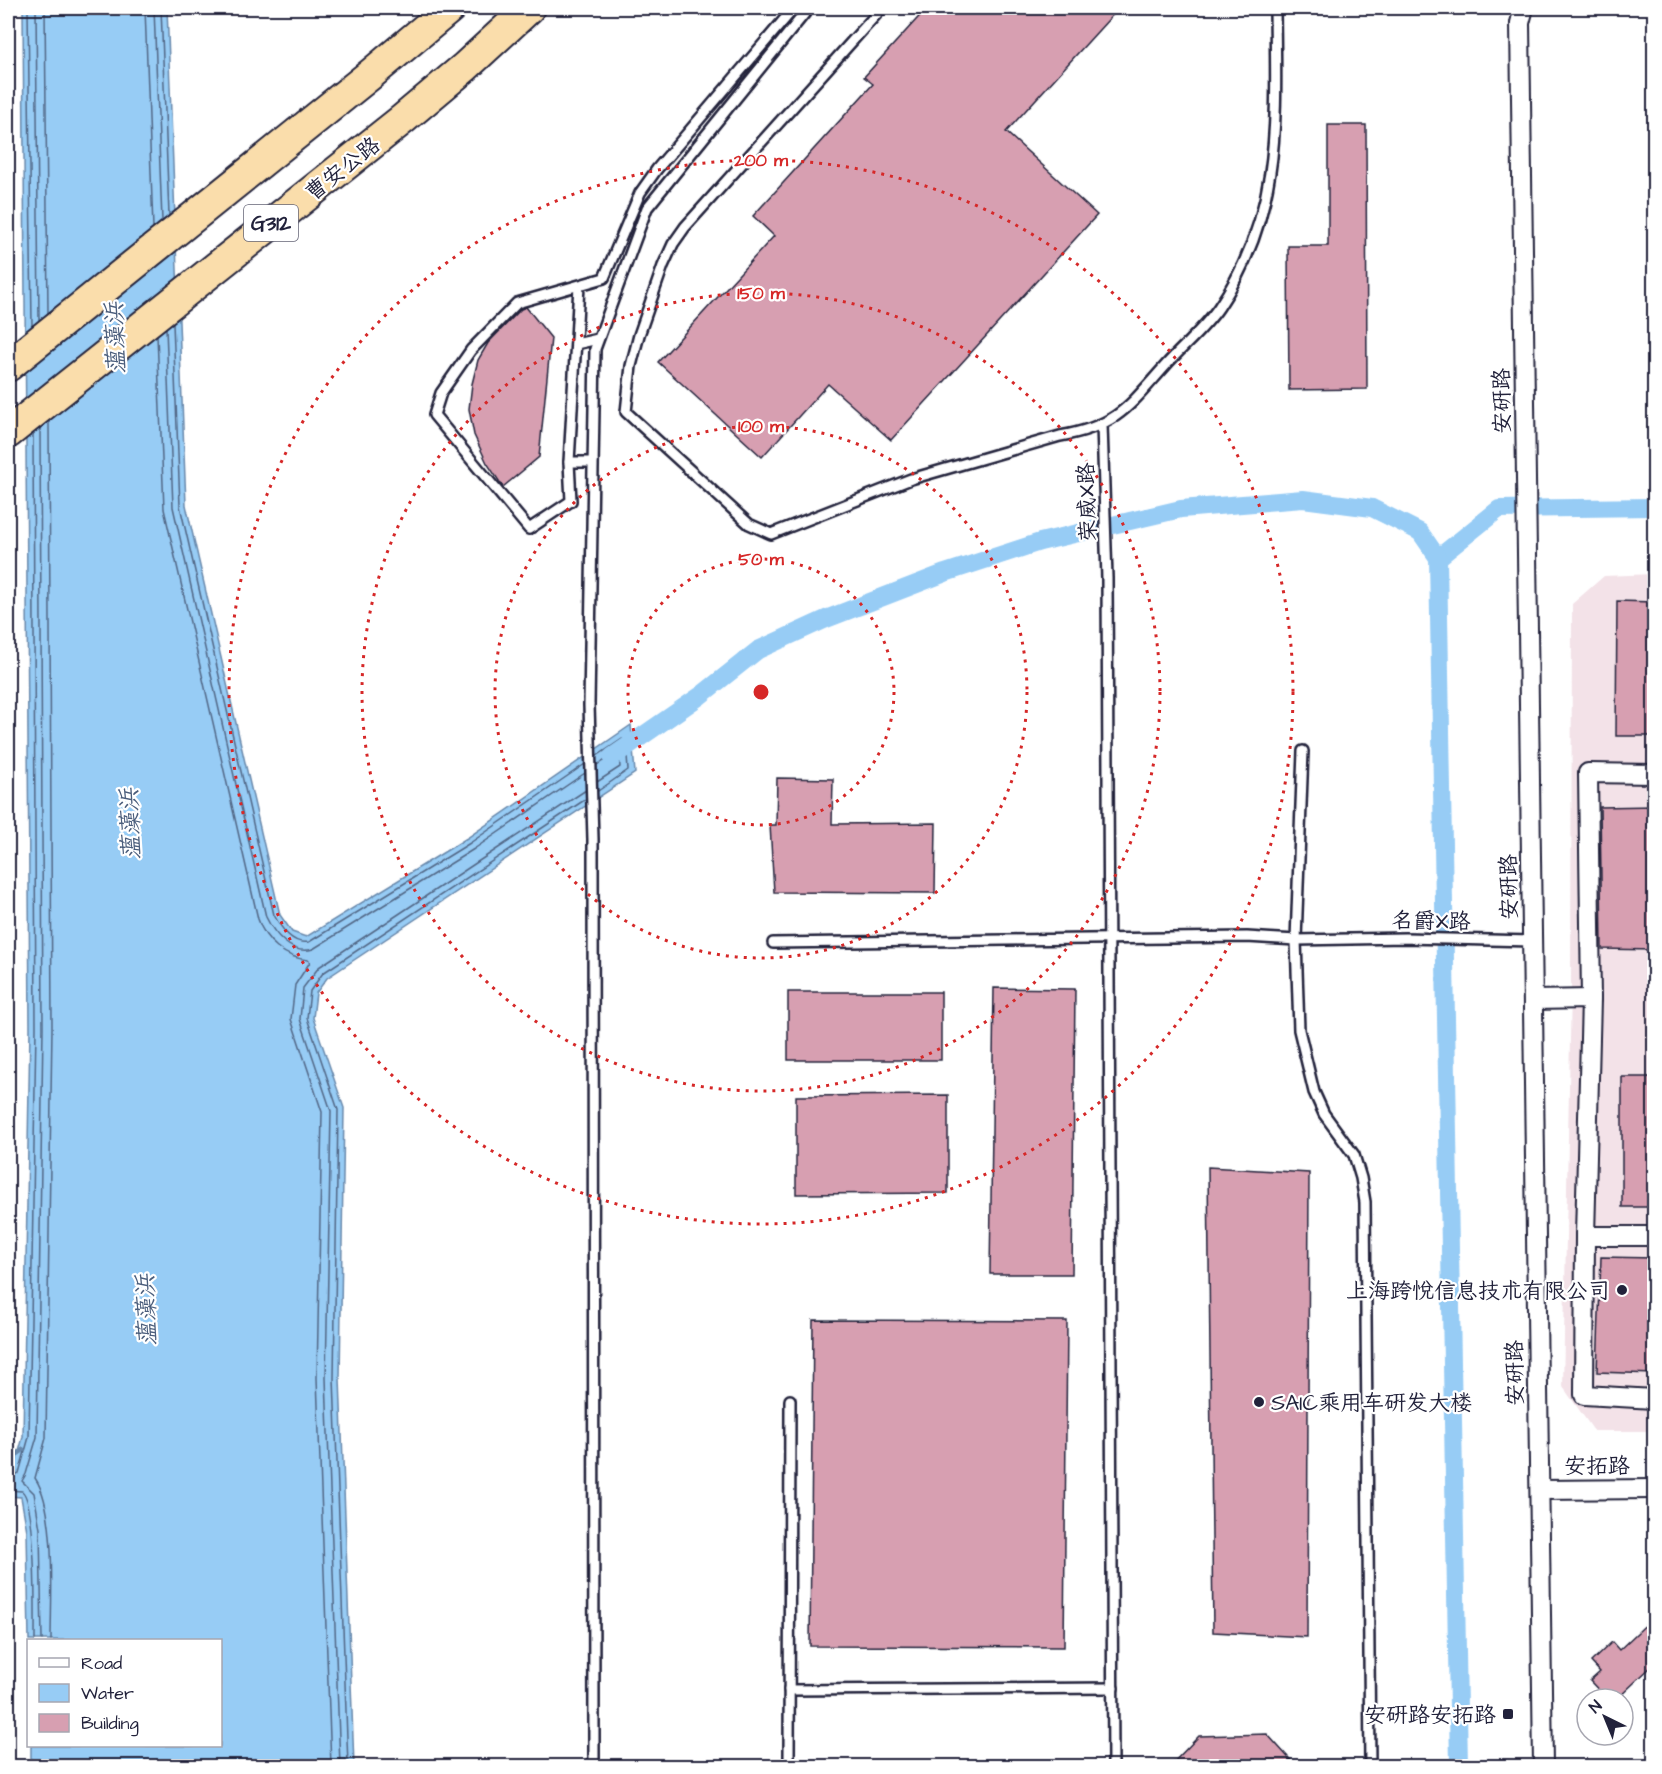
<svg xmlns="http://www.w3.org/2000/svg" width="1662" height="1774" font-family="'Architects Daughter','LXGW WenKai TC',sans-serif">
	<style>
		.built { fill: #f3e2e8 }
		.water { fill: #97ccf5; stroke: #6888ab; stroke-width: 1.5 }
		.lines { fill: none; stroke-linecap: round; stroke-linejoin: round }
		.shore { stroke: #516685; stroke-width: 1.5 }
		.stream { stroke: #6888ab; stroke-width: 5 }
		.canal { stroke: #97ccf5; stroke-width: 18 }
		.building { fill: #d79fb1; stroke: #22223b; stroke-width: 1.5 }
		.service-casing { stroke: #22223b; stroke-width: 14 }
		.minor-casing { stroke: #22223b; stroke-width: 22 }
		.trunk-casing { stroke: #22223b; stroke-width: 34 }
		.service { stroke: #fff; stroke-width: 9 }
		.minor { stroke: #fff; stroke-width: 18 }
		.trunk { stroke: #faddab; stroke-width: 30 }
		.ring { fill: none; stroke: #d62828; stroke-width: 3; stroke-dasharray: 3 6 }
		.poi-dot { fill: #22223b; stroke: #fff; stroke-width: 2 }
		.labels { text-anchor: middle; stroke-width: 4.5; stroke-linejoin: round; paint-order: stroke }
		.shield { fill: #fff; stroke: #646476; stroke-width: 1.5 }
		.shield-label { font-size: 21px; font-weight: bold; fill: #22223b }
		.street-label { font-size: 22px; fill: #22223b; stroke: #fff }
		.poi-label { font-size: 22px; fill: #22223b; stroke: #fff; text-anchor: end }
		.water-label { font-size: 24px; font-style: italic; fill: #4b5e7c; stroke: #fff }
		.centre { fill: #d62828; stroke: #fff; stroke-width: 3 }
		.ring-label { font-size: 18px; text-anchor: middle; font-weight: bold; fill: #d62828; stroke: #fff; stroke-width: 4.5; stroke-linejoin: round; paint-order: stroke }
	</style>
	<rect width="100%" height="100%" fill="#fff"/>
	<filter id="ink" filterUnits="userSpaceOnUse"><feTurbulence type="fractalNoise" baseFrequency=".0167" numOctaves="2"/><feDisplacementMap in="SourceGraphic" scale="12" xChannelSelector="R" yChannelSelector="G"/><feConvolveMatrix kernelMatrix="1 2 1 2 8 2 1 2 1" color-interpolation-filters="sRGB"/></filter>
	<g filter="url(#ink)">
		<path class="built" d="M1654,574V1431H1594L1563,1387L1571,989L1572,604L1604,576Z"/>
		<path class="water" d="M23,8H167L186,505L280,915L292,932L306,937L467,838L631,725L635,773L327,978L316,993L313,1018L344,1108L340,1378L354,1766H31V1746H220V1640H29L27,1531L21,1497L8,1496V1472L14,1470L23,1437L30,1028Z"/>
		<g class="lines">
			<g class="shore">
				<path d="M28,8L32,326"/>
				<path d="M36,8L39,320"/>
				<path d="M45,8L48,313"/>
				<path d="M145,8L153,228"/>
				<path d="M154,8L162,221"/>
				<path d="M161,8L169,215"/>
				<path d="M173,323L180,506L274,915C281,928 292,945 309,942L470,843L585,764"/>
				<path d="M166,328L173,507L266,917C274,934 292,956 313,949L474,849L585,773"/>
				<path d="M157,335L164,509L258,919C265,941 285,958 308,960L310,962L295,985L291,1019L322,1112L317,1378L331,1766"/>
				<path d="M49,421L52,1028L46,1438L35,1478C57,1510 51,1599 51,1640"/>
				<path d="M40,429L43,1028L37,1437L26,1474L22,1481L34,1493L40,1529L42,1640"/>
				<path d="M597,756L622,739L626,740L628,770L598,791"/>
				<path d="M597,765L615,753L619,754L620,767L597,782"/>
				<path d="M8,1478L19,1473L29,1437L36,1028L33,434"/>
				<path d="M8,1490L22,1491C37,1503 35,1617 35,1640"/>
				<path d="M340,1766L326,1378L331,1111L300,1019L303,988L319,967L586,790"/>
				<path d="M348,1766L334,1378L338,1110L307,1018L310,991L323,973L586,799"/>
			</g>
			<path class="stream" d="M8,1461L23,1450"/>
			<g class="canal">
				<path d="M1438,558L1499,509L1654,507"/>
				<path d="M612,757L700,696L758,650L826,619L945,573L1040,542L1181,509L1303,499L1372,508L1420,532L1438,558L1459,1766"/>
			</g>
		</g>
		<g class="building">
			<path d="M927,8H1119L1006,132L1097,215L891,440L828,384L762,457L658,362L774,236L753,216L873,84L864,77Z"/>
			<path d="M1328,125H1366L1367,389L1289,390L1288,246H1328Z"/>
			<path d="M526,307L551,338L539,457L503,487L487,463L474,435L469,409L472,384L478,360L488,343L521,309Z"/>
			<path d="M1617,601L1654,602V736H1616Z"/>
			<path d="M777,778L833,779L832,824L936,823L935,893L774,892L770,825H776Z"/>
			<path d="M1654,806V950L1602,949L1600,807Z"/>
			<path d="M994,988L1075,989L1072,1274H990Z"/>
			<rect x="788" y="992" width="153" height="68"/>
			<rect x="1622" y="1077" width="32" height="130"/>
			<path d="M948,1095V1193L796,1194V1096Z"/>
			<path d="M1208,1167L1309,1173L1307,1637L1213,1632Z"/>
			<path d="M1601,1257L1654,1258V1374L1597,1372Z"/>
			<path d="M813,1320L1067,1321L1064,1647L810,1646Z"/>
			<path d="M1654,1617V1664L1617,1699H1607L1590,1681L1600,1672L1591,1662L1612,1642L1619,1650Z"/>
			<path d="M1267,1734L1297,1767H1169L1199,1736Z"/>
		</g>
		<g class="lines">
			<g class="service-casing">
				<g id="service">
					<path d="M882,8L685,227L673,244L663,266L639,335L631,366L626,412L749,524L771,534L911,479L1060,436C1118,426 1129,406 1166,365C1183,346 1205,328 1219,307C1283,212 1276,116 1275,8"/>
					<path d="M576,344L598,339"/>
					<path d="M1102,425L1107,578L1113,1766"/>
					<path d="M569,462L579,286"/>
					<path d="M593,462H569L571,501L529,529L434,415L441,393L471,350L517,303L604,278L640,193L657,169L794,8"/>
					<path d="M1303,751L1296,940L1299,1030L1314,1092L1324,1114L1354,1155L1361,1178L1365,1202L1370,1766"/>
					<path d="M773,943L1247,937L1296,940L1405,938L1532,941"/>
					<path d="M789,1690L1113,1688"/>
					<path d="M594,1766L593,839L589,705L595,349L647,208L809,8"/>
					<path d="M789,1766L790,1400"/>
				</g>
			</g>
			<g class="minor-casing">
				<g id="minor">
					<path d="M1524,8L1520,23L1543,1766"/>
					<path d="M1591,999L1588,773L1654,774"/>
					<path d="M1533,1000L1591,999L1585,1236H1654"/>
					<path d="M1585,1236L1584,1395L1654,1399"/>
					<path d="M1540,1490L1654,1489"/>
				</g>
			</g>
			<g class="trunk-casing">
				<g id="trunk">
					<path d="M8,366L371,74L450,8"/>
					<path d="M8,433L403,119L465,67L529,8"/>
				</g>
			</g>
			<use href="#service" class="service"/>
			<use href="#minor" class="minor"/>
			<use href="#trunk" class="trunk"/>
		</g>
	</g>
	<g class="ring">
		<circle cx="761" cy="692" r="133"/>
		<circle cx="761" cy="692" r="266"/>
		<circle cx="761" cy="692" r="399"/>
		<circle cx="761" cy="692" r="532"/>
	</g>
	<g class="poi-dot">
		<circle cx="1622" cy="1290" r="6"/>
		<circle cx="1259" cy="1402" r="6"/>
		<rect x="1502" y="1708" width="12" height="12" rx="3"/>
	</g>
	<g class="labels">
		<rect class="shield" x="244" y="205" width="54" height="36" rx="4.5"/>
		<g class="shield-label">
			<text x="271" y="230">G312</text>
		</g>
		<g class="street-label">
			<text transform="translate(342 168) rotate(-38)" y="8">曹安公路</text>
			<text transform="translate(1501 401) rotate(-91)" y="8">安研路</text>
			<text transform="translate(1086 502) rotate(-92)" y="8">荣威X路</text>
			<text transform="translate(1508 887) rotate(-91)" y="8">安研路</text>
			<text transform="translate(1431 920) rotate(1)" y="8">名爵X路</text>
			<text transform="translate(1514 1373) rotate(-91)" y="8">安研路</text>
			<text x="1597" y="1473">安拓路</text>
		</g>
		<g class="poi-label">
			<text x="1610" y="1298">上海跨悦信息技术有限公司</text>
			<text x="1271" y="1410" text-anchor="start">SAIC乘用车研发大楼</text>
			<text x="1496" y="1722">安研路安拓路</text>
		</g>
		<g class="water-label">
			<text transform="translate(115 338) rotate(-92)" y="8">蕰藻浜</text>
			<text transform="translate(130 824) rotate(-92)" y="8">蕰藻浜</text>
			<text transform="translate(146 1310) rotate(-92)" y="8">蕰藻浜</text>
		</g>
	</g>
	<circle cx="761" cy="692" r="9" class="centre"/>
	<g class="ring-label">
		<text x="761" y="166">200 m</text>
		<text x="761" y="299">150 m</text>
		<text x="761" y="432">100 m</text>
		<text x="761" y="565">50 m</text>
	</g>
	<rect width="1662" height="1774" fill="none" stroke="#fff" stroke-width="30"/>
	<rect x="15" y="15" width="1632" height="1744" fill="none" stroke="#22223b" stroke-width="2" filter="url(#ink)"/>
	<rect x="27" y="1639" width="195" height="108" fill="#ffffff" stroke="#a7a7b1" stroke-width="1.5"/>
	<rect x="39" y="1658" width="30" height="9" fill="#ffffff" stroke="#a7a7b1" stroke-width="1.5"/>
	<text x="81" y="1669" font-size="18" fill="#22223b">Road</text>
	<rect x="39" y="1684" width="30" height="18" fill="#97ccf5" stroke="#a7a7b1" stroke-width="1.5"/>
	<text x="81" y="1699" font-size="18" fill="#22223b">Water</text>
	<rect x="39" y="1714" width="30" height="18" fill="#d79fb1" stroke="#a7a7b1" stroke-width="1.5"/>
	<text x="81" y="1729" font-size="18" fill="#22223b">Building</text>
	<g transform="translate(1605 1717) rotate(317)"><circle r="28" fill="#ffffff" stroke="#a7a7b1" stroke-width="1.5"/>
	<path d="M0-4.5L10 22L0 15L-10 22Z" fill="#22223b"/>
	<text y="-9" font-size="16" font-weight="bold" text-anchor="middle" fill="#22223b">N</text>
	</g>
</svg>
